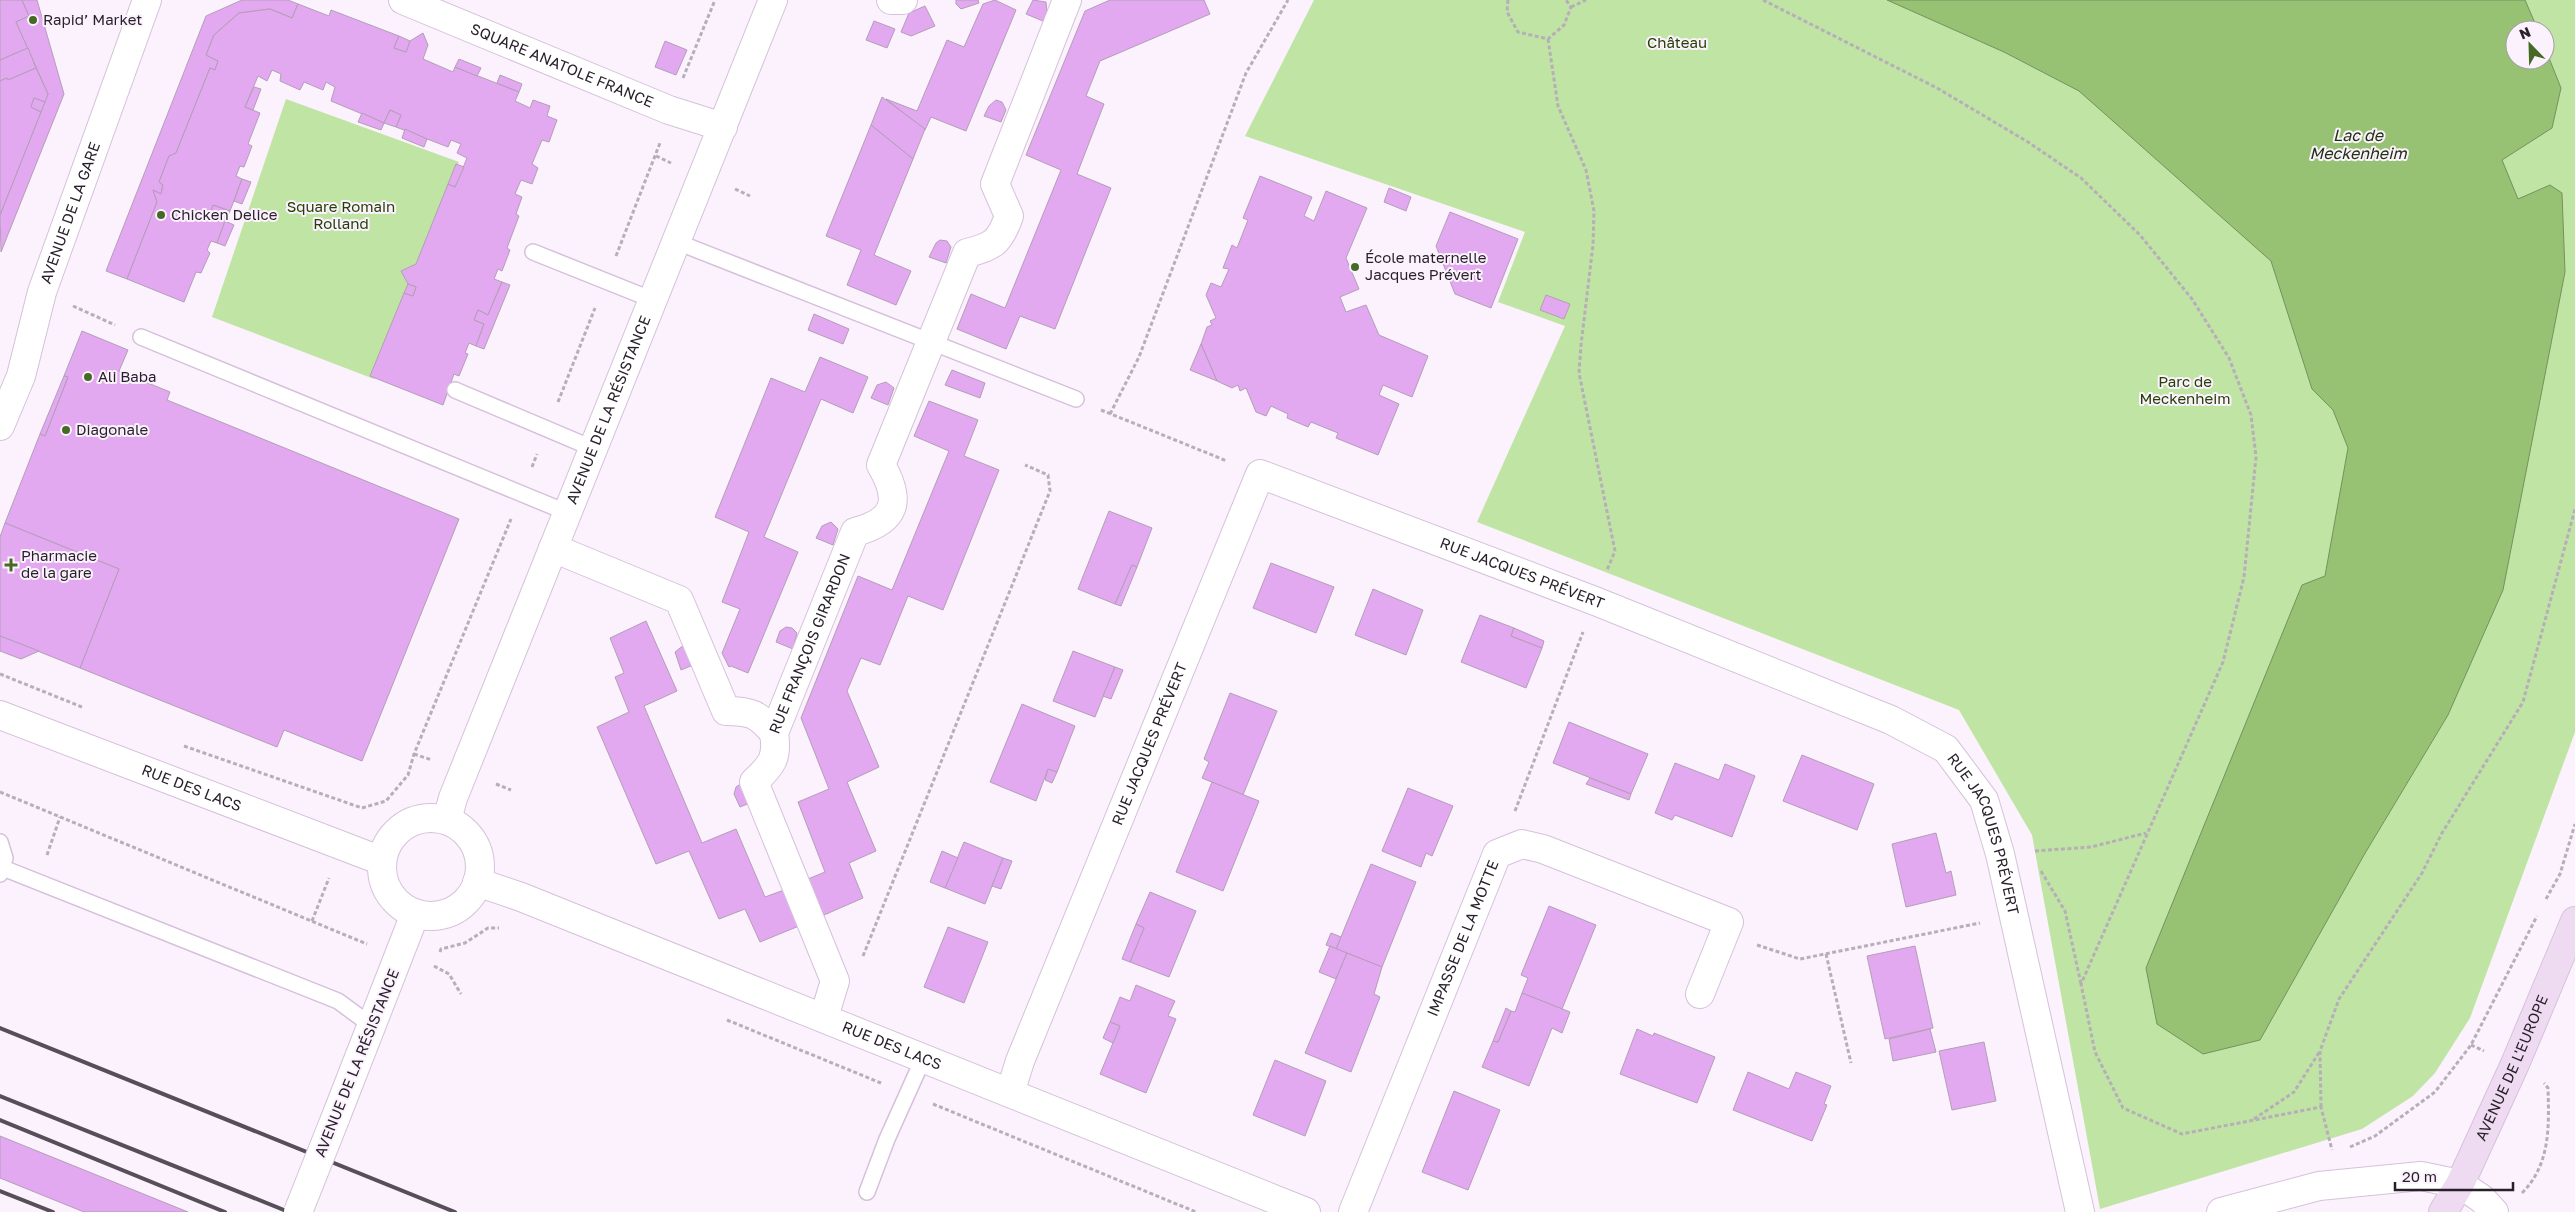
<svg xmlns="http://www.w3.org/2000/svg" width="2575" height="1212" font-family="'Golos Text',sans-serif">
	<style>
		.green { fill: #c0e4a4; fill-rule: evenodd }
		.water { fill: #97c274; stroke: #75915e }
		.building { fill: #e2a8f0; stroke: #b39eb7 }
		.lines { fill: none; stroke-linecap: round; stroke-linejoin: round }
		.service-casing { stroke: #d6c1db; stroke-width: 18 }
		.minor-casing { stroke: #d6c1db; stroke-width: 30 }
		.tertiary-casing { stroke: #d6c1db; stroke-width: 30 }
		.secondary-casing { stroke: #d6c1db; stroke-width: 30 }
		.path { stroke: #b6aeb8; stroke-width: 3; stroke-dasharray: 4 2.5; stroke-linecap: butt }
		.service { stroke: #fff; stroke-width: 15 }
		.minor { stroke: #fff; stroke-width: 28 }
		.tertiary { stroke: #fff; stroke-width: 28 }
		.secondary { stroke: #eedbf2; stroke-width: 28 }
		.rail { stroke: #564e58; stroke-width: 4 }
		.minor-bridge-casing { stroke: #d6c1db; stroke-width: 30; stroke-linecap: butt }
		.minor-bridge { stroke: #fff; stroke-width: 28 }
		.poi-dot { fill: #466a23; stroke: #fbf2fd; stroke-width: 2 }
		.labels { text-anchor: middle; stroke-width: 4; stroke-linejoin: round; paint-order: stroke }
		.poi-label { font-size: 15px; fill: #271f29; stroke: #fbf2fd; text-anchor: start }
		.park-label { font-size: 15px; fill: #254006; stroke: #fbf2fd }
		.street-label { font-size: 15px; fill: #271f29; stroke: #fbf2fd }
		.water-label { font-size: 16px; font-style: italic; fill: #213212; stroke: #fbf2fd }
	</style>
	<rect width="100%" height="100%" fill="#fbf2fd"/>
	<g class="green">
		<path d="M1314,0H2575V732L2470,1018L2435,1073L2413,1096L2362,1129L2100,1209L2032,835L1959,710L1477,522L1565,326L1498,302L1525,232L1245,136ZM2515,30H2545V60H2515Z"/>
		<path d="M286,99L459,162L374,379L212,317Z"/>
	</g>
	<path class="water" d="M1887,0H2525L2538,30H2515V60H2545V48L2561,88L2552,128L2502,160L2518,199L2550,185L2562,193L2565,272L2503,590L2448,715L2364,855L2260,1040L2203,1054L2157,1024L2146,968L2302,585L2325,576L2348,448L2333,410L2312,389L2271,261L2079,91L2004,52Z"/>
	<g class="building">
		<path d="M0,0H22L29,16L16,22L28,48L0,60Z"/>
		<path d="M22,0H37L64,94L1,252L0,215L48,94L16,22L29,16Z"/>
		<path d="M242,0H288L298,4L292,18L270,9L239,13L214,35L206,55L218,61L215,70L210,68L176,153L169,156L159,182L163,185L161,194L153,190L157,202L127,279L106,271L206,16Z"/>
		<path d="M956,0H978L979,3L961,9L956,4Z"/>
		<path d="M995,0L1016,10L966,131L931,117L925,130L886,99L917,111L947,40L964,47L983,4Z"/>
		<path d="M1033,0L1046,2L1047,12L1043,21L1026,14Z"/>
		<path d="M1110,0H1204L1210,14L1100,61L1086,96L1104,104L1077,174L1111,188L1055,329L1020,316L1006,349L957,329L971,294L1005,308L1061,170L1026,155L1085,11Z"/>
		<path d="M298,4L329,16L331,10L399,36L394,48L406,52L410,41L423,33L428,45L423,59L453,72L455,67L519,92L515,101L530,108L533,100L550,106L547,116L557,120L549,142L542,140L532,164L538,168L532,184L521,180L515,194L522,197L516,214L519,216L507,248L510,250L502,271L498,269L494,279L502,282L488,315L478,310L474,320L484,324L476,346L469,343L465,353L468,354L459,376L454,374L443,405L370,376L404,293L413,296L416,287L408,284L401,271L416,264L448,184L455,187L467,158L457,153L461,144L451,140L448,147L396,127L401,115L390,110L384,123L331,101L335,87L326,82L323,90L304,82L300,90L280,81L281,74L272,70L267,81L258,76L245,107L260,113L248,144L252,146L244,167L240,166L236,176L242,179L230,211L213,205L210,214L225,221L217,243L211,241L207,250L210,253L201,273L196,272L184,302L127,279L157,202L153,190L161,194L163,185L159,182L169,156L176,153L210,68L215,70L218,61L206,55L214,35L239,13L270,9L292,18Z"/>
		<path d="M925,6L935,26L911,36L901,32L909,13Z"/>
		<path d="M874,21L895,29L887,48L866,40Z"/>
		<path d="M399,36L410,41L406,52L394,48Z"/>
		<path d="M665,41L687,50L676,75L655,67Z"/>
		<path d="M28,48L36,68L8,80L7,78L0,81V60Z"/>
		<path d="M459,59L481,68L477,76L455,67Z"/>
		<path d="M36,68L48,94L45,102L34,98L31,107L41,112L0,215V81L7,78L8,80Z"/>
		<path d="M500,75L522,84L519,92L497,83Z"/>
		<path d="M254,87L261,89L253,110L245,107Z"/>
		<path d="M882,97L925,129L913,159L871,125Z"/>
		<path d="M34,98L45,102L41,112L31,107Z"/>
		<path d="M996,100L1002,102L1006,110L1001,122L984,116L989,106Z"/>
		<path d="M390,110L401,115L396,127L384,123Z"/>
		<path d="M362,113L384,123L381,130L358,122Z"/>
		<path d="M871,125L913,159L874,255L911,271L896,305L847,285L861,250L826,236Z"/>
		<path d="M405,129L427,139L424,147L402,138Z"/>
		<path d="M456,164L464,167L455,187L448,184Z"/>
		<path d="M1260,176L1312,197L1304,216L1314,221L1326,191L1367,208L1346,258L1359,289L1340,297L1346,312L1366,305L1379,335L1428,356L1412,397L1383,385L1379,395L1399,404L1378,455L1336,438L1338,433L1311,422L1308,427L1287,418L1288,414L1271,406L1266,416L1256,412L1246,388L1240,391L1238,385L1232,388L1217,381L1201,344L1207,327L1212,325L1210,321L1216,318L1206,295L1211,283L1221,287L1229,269L1223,268L1232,245L1237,248L1248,220L1243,218Z"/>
		<path d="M242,179L251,182L242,204L234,201Z"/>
		<path d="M1389,188L1411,197L1406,211L1384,202Z"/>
		<path d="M213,205L230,211L225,221L210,214Z"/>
		<path d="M1450,212L1518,239L1491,308L1455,294L1436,246Z"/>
		<path d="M225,221L234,225L225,246L217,243Z"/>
		<path d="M940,240L947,241L951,247L946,263L929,257L936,243Z"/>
		<path d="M502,282L510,285L484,349L476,346L484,324L474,320L478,310L488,315Z"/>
		<path d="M408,284L416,287L413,296L404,293Z"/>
		<path d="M1546,295L1570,304L1564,319L1540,310Z"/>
		<path d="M814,314L849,329L843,344L808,330Z"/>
		<path d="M82,331L128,350L119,371L170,392L167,400L459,519L362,761L284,730L277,747L80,668L119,569L5,523L40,434L45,436L68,377L64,376Z"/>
		<path d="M1201,344L1217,381L1190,370Z"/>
		<path d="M820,357L868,377L853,413L821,399L764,537L798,552L748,673L731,666L729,667L722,653L740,609L722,602L749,532L715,517L771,378L805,392Z"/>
		<path d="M952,370L985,383L980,398L945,385Z"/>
		<path d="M64,376L68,377L45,436L40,434Z"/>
		<path d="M886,382L894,388L888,405L871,398L877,385Z"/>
		<path d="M929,401L978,420L964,456L999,470L943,610L908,596L880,665L861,658L847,691L879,767L847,782L876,851L849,863L863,898L824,915L808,879L825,872L798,802L829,789L801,718L858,576L892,590L949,451L914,436Z"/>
		<path d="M1109,511L1152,528L1137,567L1132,565L1115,604L1078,589Z"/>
		<path d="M831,522L838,529L833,545L816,538L822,526Z"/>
		<path d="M5,523L119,569L80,668L0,636V537Z"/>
		<path d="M1271,563L1334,587L1316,633L1253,608Z"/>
		<path d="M1132,565L1137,567L1121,606L1115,604Z"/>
		<path d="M1373,589L1423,610L1406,655L1355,635Z"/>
		<path d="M1480,615L1514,628L1511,636L1542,648L1526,688L1461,662Z"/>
		<path d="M646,621L677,691L644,706L702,843L736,829L765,897L784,890L799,926L760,942L745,909L719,919L689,851L656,864L597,727L629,712L615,677L624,673L610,638Z"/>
		<path d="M786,627L792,628L797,633L793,649L776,642L780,631Z"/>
		<path d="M1514,628L1544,641L1542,648L1511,636Z"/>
		<path d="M0,636L39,651L21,659L0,651Z"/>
		<path d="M684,645L698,663L681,670L675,652Z"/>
		<path d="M1073,651L1115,667L1095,717L1053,701Z"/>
		<path d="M1115,667L1123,670L1111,699L1103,696Z"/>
		<path d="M1230,693L1277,711L1243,795L1202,778L1209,762L1204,759Z"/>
		<path d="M1022,704L1075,726L1057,772L1048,769L1036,801L990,782Z"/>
		<path d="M1569,722L1648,754L1631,794L1553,763Z"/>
		<path d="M1802,755L1874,784L1857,830L1783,801Z"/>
		<path d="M1675,763L1719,780L1725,764L1755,776L1732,837L1675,815L1672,820L1655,813Z"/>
		<path d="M1048,769L1057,772L1052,783L1045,780Z"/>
		<path d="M1590,778L1631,794L1629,800L1586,784Z"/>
		<path d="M1212,782L1259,801L1223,891L1176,872Z"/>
		<path d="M742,783L757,800L740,807L734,794L736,787Z"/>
		<path d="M1408,788L1453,806L1432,856L1426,853L1421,867L1382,851Z"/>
		<path d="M1936,833L1946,873L1951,871L1956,895L1906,907L1892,844Z"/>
		<path d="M964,842L1003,858L985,904L945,888Z"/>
		<path d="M942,851L958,858L945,888L930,882Z"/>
		<path d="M1003,858L1012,861L1001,889L992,886Z"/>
		<path d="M1371,864L1416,882L1382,967L1336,949Z"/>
		<path d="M1150,892L1196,911L1169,977L1130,962L1144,928L1136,924Z"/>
		<path d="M1549,906L1596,925L1562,1009L1522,993L1528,978L1521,975Z"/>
		<path d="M1136,924L1144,928L1130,962L1122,959Z"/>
		<path d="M948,927L988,942L964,1003L924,987Z"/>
		<path d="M1331,933L1341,937L1336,949L1326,945Z"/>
		<path d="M1330,946L1347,953L1336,979L1319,972Z"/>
		<path d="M1915,946L1933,1028L1885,1039L1867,956Z"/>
		<path d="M1347,953L1382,967L1374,994L1380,997L1351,1072L1305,1053Z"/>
		<path d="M1136,985L1175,1001L1168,1016L1176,1019L1146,1093L1100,1074L1120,1026L1110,1022L1120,997L1130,1001Z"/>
		<path d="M1522,993L1570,1012L1562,1033L1552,1028L1529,1086L1482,1067L1493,1041L1498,1042L1511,1011L1515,1012Z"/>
		<path d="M1506,1008L1511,1011L1498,1042L1493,1041Z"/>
		<path d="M1110,1022L1120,1026L1113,1043L1103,1038Z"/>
		<path d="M1637,1029L1653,1036L1654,1033L1715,1057L1697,1103L1620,1074Z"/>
		<path d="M1930,1029L1936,1052L1893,1061L1889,1039Z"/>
		<path d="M1984,1042L1996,1101L1952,1110L1939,1051Z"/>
		<path d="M1275,1060L1326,1081L1305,1136L1253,1115Z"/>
		<path d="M1748,1072L1789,1089L1796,1072L1831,1086L1824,1104L1827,1105L1812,1141L1733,1110Z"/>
		<path d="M1454,1091L1500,1110L1468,1190L1422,1172Z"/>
		<path d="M0,1136L188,1212H84L0,1178Z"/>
	</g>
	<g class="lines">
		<g class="service-casing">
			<g id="service">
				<path d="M677,242L1076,399"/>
				<path d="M533,252L653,300"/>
				<path d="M141,337L566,512"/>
				<path d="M455,390L592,448"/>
				<path d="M0,842L5,858L0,874"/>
				<path d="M3,868L338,1001L372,1026"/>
				<path d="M867,1192L887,1139L923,1059"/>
			</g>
		</g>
		<g class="minor-casing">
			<g id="minor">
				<path id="s1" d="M403,0L669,110L723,127"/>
				<path d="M891,0H903"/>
				<path id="s2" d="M0,426L21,376L42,292L147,0"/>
				<path d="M553,548L679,600L726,711C751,711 758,714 774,733"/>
				<path id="s3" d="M0,715L382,861"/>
				<circle cx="431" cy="867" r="49"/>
				<path id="s4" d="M447,820L453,798L773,0"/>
				<path id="s5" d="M477,882L521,897L1306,1212"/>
				<path id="s6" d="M824,1017L835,981L754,782C772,765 778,758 774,733L855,532C896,521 902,501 881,465L967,253C993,247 1000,242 1009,216L995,184L1067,0"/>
				<path id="s7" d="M1010,1093L1020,1061L1260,474L1595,601L1891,720L1946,749L1984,800L2000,854L2080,1212"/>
				<path d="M335,1119L415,914"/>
				<path id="s8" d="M1353,1212L1497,854L1522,844L1543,849L1729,922L1700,994"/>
				<path d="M2221,1212L2319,1186L2421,1176L2460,1184"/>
			</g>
		</g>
		<g class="tertiary-casing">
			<path id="tertiary" d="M2460,1184L2482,1199L2494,1212"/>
		</g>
		<g class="secondary-casing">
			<g id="secondary">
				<path id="s9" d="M2443,1212L2460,1184L2515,1064L2575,921"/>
			</g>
		</g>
		<g class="path">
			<path d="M1508,0L1507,12L1518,32L1548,39L1564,25L1571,7L1566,0"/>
			<path d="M1763,0L1937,88L2028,142L2081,178L2140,235L2192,299L2229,358L2251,415L2256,457L2244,577L2223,662L2081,984L2095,1052L2123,1108L2182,1134L2321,1107L2332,1150"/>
			<path d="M1571,7L1586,0"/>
			<path d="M1548,39L1558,106L1586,170L1594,211L1593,245L1581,345L1579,373L1615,551L1607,570"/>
			<path d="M683,78L715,0"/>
			<path d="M656,156L671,163"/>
			<path d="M735,189L750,196"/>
			<path d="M616,256L660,143"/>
			<path d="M73,306L115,325"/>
			<path d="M558,402L595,308"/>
			<path d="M1101,410L1227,461"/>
			<path d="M1110,414L1139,357L1246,73L1288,0"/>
			<path d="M532,467L537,454"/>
			<path d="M0,674L82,707"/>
			<path d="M184,746L362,808L386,801L408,775L414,754L511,519"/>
			<path d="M414,754L432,760"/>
			<path d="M496,784L511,790"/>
			<path d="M0,792L367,944"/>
			<path d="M1515,811L1583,632"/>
			<path d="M2035,851L2091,847L2146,833"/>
			<path d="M47,855L60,817"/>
			<path d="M2041,871L2065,911L2081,984"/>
			<path d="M2546,899L2560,874L2575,824"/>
			<path d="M312,921L329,878"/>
			<path d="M1757,945L1800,959L1980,923"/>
			<path d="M440,952L441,949L465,943L488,928H499"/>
			<path d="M1826,954L1851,1063"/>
			<path d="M863,956L1050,491L1048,475L1025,465"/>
			<path d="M434,966L449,974L461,994"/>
			<path d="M727,1020L881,1083"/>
			<path d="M2471,1045L2484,1051"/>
			<path d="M933,1104L1196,1212"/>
			<path d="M2321,1107L2320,1051L2339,999L2422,873L2442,833L2523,702L2575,509"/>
			<path d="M2254,1119L2294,1092L2320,1051"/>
			<path d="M2350,1147L2375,1136L2435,1092L2471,1045L2537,916"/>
			<path d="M2522,1193C2551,1164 2549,1125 2548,1088L2544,1083"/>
		</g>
		<use href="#service" class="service"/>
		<use href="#minor" class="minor"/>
		<use href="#tertiary" class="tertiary"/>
		<use href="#secondary" class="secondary"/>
		<g class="rail">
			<path d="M0,1028L455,1212"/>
			<path d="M0,1096L289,1212"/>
			<path d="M0,1120L225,1212"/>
			<path d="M0,1191L53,1212"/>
		</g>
		<g class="minor-bridge-casing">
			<path id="minor-bridge" d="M298,1212L335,1119"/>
		</g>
		<use href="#minor-bridge" class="minor-bridge"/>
	</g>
	<g class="poi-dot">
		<circle cx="33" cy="20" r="5"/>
		<circle cx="161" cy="215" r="5"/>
		<circle cx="1355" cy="267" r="5"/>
		<circle cx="88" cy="377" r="5"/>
		<circle cx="66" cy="430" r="5"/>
		<path d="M8.5 557.5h5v5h5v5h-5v5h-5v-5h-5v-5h5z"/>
	</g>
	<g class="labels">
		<g class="poi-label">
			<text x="43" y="25">Rapid’ Market</text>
			<text x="171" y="220">Chicken Delice</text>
			<text x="1365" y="263">École maternelle<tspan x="1365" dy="17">Jacques Prévert</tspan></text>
			<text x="98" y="382">Ali Baba</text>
			<text x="76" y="435">Diagonale</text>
			<text x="21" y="561">Pharmacie<tspan x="21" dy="17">de la gare</tspan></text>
		</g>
		<g class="park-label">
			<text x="1677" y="48">Château</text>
			<text x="341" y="212">Square Romain<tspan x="341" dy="17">Rolland</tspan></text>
			<text x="2185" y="387">Parc de<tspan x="2185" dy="17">Meckenheim</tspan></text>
		</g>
		<g class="street-label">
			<text dy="5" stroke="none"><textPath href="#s1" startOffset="172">SQUARE ANATOLE FRANCE</textPath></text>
			<text dy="5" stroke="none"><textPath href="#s2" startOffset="225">AVENUE DE LA GARE</textPath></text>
			<text dy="5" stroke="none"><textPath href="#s4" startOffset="441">AVENUE DE LA RÉSISTANCE</textPath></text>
			<text dy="5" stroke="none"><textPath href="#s7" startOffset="948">RUE JACQUES PRÉVERT</textPath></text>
			<text dy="5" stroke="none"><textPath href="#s6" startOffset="405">RUE FRANÇOIS GIRARDON</textPath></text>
			<text dy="5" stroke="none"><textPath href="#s7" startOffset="376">RUE JACQUES PRÉVERT</textPath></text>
			<text dy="5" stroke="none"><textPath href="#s3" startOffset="205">RUE DES LACS</textPath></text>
			<text dy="5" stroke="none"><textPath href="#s7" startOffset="1502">RUE JACQUES PRÉVERT</textPath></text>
			<text dy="5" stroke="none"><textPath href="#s8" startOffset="295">IMPASSE DE LA MOTTE</textPath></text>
			<text dy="5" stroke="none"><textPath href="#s5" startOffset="446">RUE DES LACS</textPath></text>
			<text transform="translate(357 1063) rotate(-68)" y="5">AVENUE DE LA RÉSISTANCE</text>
			<text dy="5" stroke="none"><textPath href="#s9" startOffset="160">AVENUE DE L'EUROPE</textPath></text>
		</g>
		<g class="water-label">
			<text x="2358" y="141">Lac de<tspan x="2358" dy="18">Meckenheim</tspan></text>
		</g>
	</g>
	<g transform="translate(2530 45) rotate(337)"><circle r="24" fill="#fbf2fd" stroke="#a69ea8"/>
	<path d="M0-4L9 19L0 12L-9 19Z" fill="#466a23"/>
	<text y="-8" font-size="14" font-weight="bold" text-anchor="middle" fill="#271f29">N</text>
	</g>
	<path d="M2395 1182v8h118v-8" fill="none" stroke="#271f29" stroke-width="2.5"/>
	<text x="2402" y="1182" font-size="15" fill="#271f29" stroke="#fbf2fd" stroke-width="4" paint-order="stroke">20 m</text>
</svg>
